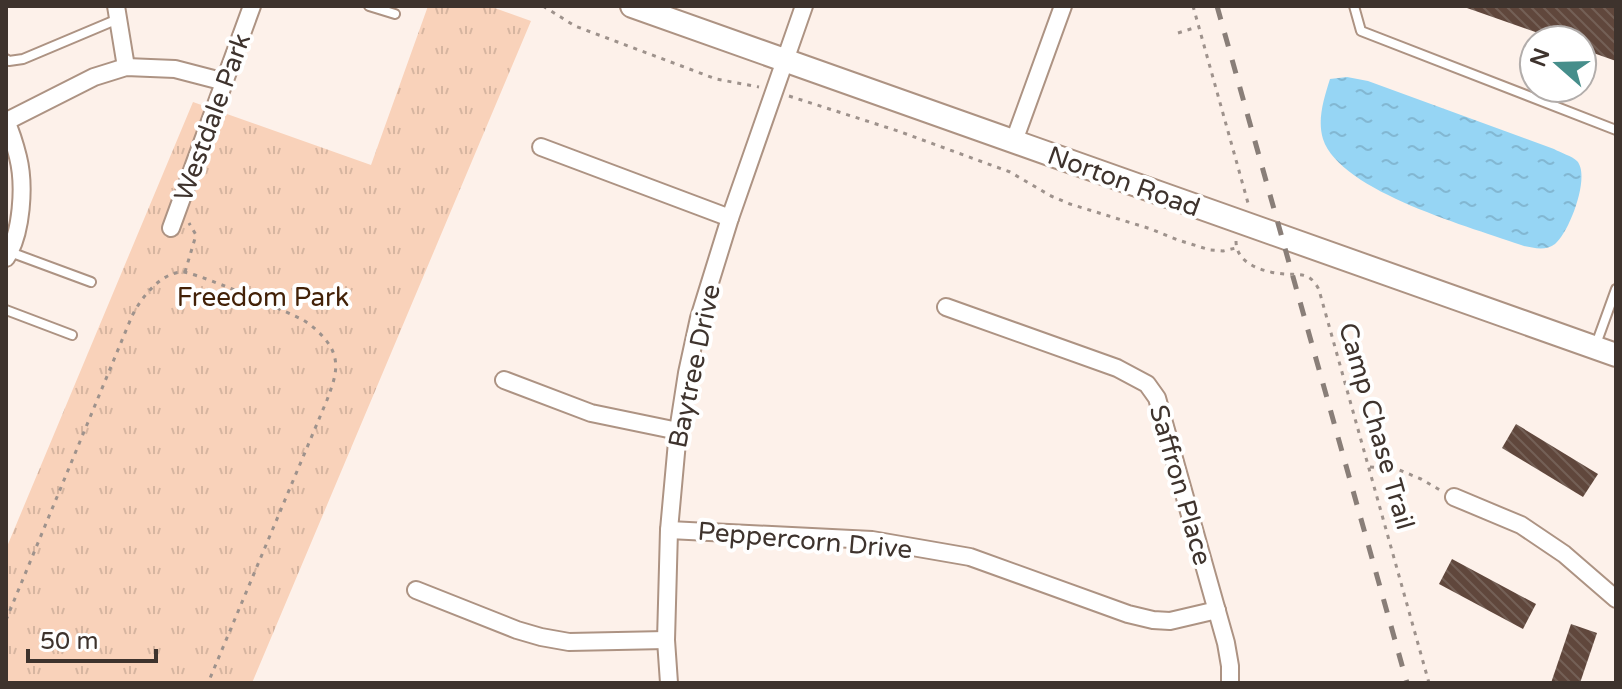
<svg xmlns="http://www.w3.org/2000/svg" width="1622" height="689" font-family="'Varela Round',sans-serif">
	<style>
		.park { fill: url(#park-tufts) }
		.water { fill: url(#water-ripples) }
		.building { fill: url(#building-back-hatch) }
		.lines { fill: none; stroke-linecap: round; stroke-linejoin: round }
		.service-casing { stroke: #ad9383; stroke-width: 12 }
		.minor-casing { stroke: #ad9383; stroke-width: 20 }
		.secondary-casing { stroke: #ad9383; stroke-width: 26 }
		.path { stroke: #9e928c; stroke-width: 3; stroke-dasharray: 4 6; stroke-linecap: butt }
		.service { stroke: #fff; stroke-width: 8 }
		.minor { stroke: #fff; stroke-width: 16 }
		.secondary { stroke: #fff; stroke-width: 22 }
		.rail { stroke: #897e78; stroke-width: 5; stroke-dasharray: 14 14; stroke-linecap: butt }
		.labels { text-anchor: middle; stroke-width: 8; stroke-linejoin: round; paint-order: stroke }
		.street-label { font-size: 26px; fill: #3e332d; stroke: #fff }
		.park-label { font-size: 26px; fill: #432107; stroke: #fff }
	</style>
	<defs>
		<pattern id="park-tufts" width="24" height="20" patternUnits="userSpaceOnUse" patternTransform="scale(2)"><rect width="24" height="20" fill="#f9d2ba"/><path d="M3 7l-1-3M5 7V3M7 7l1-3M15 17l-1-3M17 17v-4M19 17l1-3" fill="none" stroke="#d6b5a0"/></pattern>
		<pattern id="water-ripples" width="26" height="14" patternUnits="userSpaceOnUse" patternTransform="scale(2)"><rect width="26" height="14" fill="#96d5f4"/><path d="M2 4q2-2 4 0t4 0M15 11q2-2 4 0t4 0" fill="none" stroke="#82b7d2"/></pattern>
		<pattern id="building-back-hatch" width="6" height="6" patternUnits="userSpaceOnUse" patternTransform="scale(2)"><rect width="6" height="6" fill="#60473c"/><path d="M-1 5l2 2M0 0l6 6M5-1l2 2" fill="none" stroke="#746056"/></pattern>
	</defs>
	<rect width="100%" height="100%" fill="#fdf1ea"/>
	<path class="park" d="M428,6H489L531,21L252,683H6V549L193,102L371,165Z"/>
	<path class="water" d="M1347,77L1368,81L1554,149C1561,153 1572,156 1577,161C1591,176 1569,233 1555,244C1546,251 1534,248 1524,246C1474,228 1340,192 1323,139C1317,120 1324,98 1330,79Z"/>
	<g class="building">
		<path d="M1468,6H1616V61L1582,49V40H1558L1467,8Z"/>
		<path d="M1516,424L1598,474L1583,497L1502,448Z"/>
		<path d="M1452,559L1536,604L1523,629L1439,584Z"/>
		<path d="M1571,624L1597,633L1580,683H1551Z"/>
	</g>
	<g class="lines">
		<g class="service-casing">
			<g id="service">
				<path d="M369,6L395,14"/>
				<path d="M1354,6L1361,31L1616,130"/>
				<path d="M6,59L9,61L23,59L118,19"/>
				<path d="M10,252L91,282"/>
				<path d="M6,310L72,335"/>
				<path d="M1595,347L1616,289"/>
			</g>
		</g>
		<g class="minor-casing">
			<g id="minor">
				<path d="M116,6L126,67"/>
				<path d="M6,121C11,132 15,145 18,157C25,185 22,234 6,258"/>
				<path d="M7,121L94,77L126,67L175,69L225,82"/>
				<path d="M1014,141L1063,6"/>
				<path d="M541,147L730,218"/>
				<path d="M171,228L252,6"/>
				<path d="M946,307L1117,368L1147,384L1157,398L1226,643L1230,666V683"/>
				<path d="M504,380L591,413L678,431"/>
				<path d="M1454,497L1521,525L1564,554L1616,599"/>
				<path d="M669,530L872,540L970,557L1128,614L1153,620L1170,621L1217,610"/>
				<path d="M416,590L517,630L541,637L569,642L666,640"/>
				<path d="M669,683L666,640L669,530L678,431L687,373L699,318L730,218L804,6"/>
			</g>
		</g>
		<g class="secondary-casing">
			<path id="secondary" d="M632,6L1616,355"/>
		</g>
		<g class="path">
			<path d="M543,6L575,26L716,79L759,87"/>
			<path d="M1193,6L1248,203"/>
			<path d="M1178,33L1197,27"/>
			<path d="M789,96L898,131L1010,172L1051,196L1070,204L1151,229L1178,240L1210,250L1223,251L1236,248"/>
			<path d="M1236,241C1236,265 1266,273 1286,274C1295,275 1304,273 1311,279C1314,281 1318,287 1319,290L1429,683"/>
			<path d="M185,272L196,235L189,223"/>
			<path d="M1370,467L1397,469L1421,479L1440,490"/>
			<path d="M6,620L132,316C141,298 160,273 182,272C193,271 288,312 303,320C313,326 324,336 330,346C341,364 334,381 327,400L208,683"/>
		</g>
		<use href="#service" class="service"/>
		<use href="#minor" class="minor"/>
		<use href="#secondary" class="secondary"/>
		<path class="rail" d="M1217,6L1407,683"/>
	</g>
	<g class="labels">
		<g class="street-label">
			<text transform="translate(212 117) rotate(-70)" y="9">Westdale Park</text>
			<text transform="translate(1124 181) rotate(20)" y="9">Norton Road</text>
			<text transform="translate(694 366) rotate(-78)" y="9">Baytree Drive</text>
			<text transform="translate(1377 426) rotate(74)" y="9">Camp Chase Trail</text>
			<text transform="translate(1181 485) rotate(74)" y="9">Saffron Place</text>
			<text transform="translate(805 540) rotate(5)" y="9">Peppercorn Drive</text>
		</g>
		<g class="park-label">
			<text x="263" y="306">Freedom Park</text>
		</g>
	</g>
	<rect width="1622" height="689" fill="none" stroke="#3e332d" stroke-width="16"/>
	<g transform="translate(1558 64) rotate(290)"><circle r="38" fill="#ffffff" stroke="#b2adab" stroke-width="2"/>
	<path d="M0-6L14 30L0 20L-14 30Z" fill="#468e8b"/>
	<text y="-12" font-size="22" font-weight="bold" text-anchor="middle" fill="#3e332d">N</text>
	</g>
	<path d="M28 649v12h128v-12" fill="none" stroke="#3e332d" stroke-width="4"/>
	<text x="40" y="649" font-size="24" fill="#3e332d" stroke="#ffffff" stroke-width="6" paint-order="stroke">50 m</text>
</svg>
